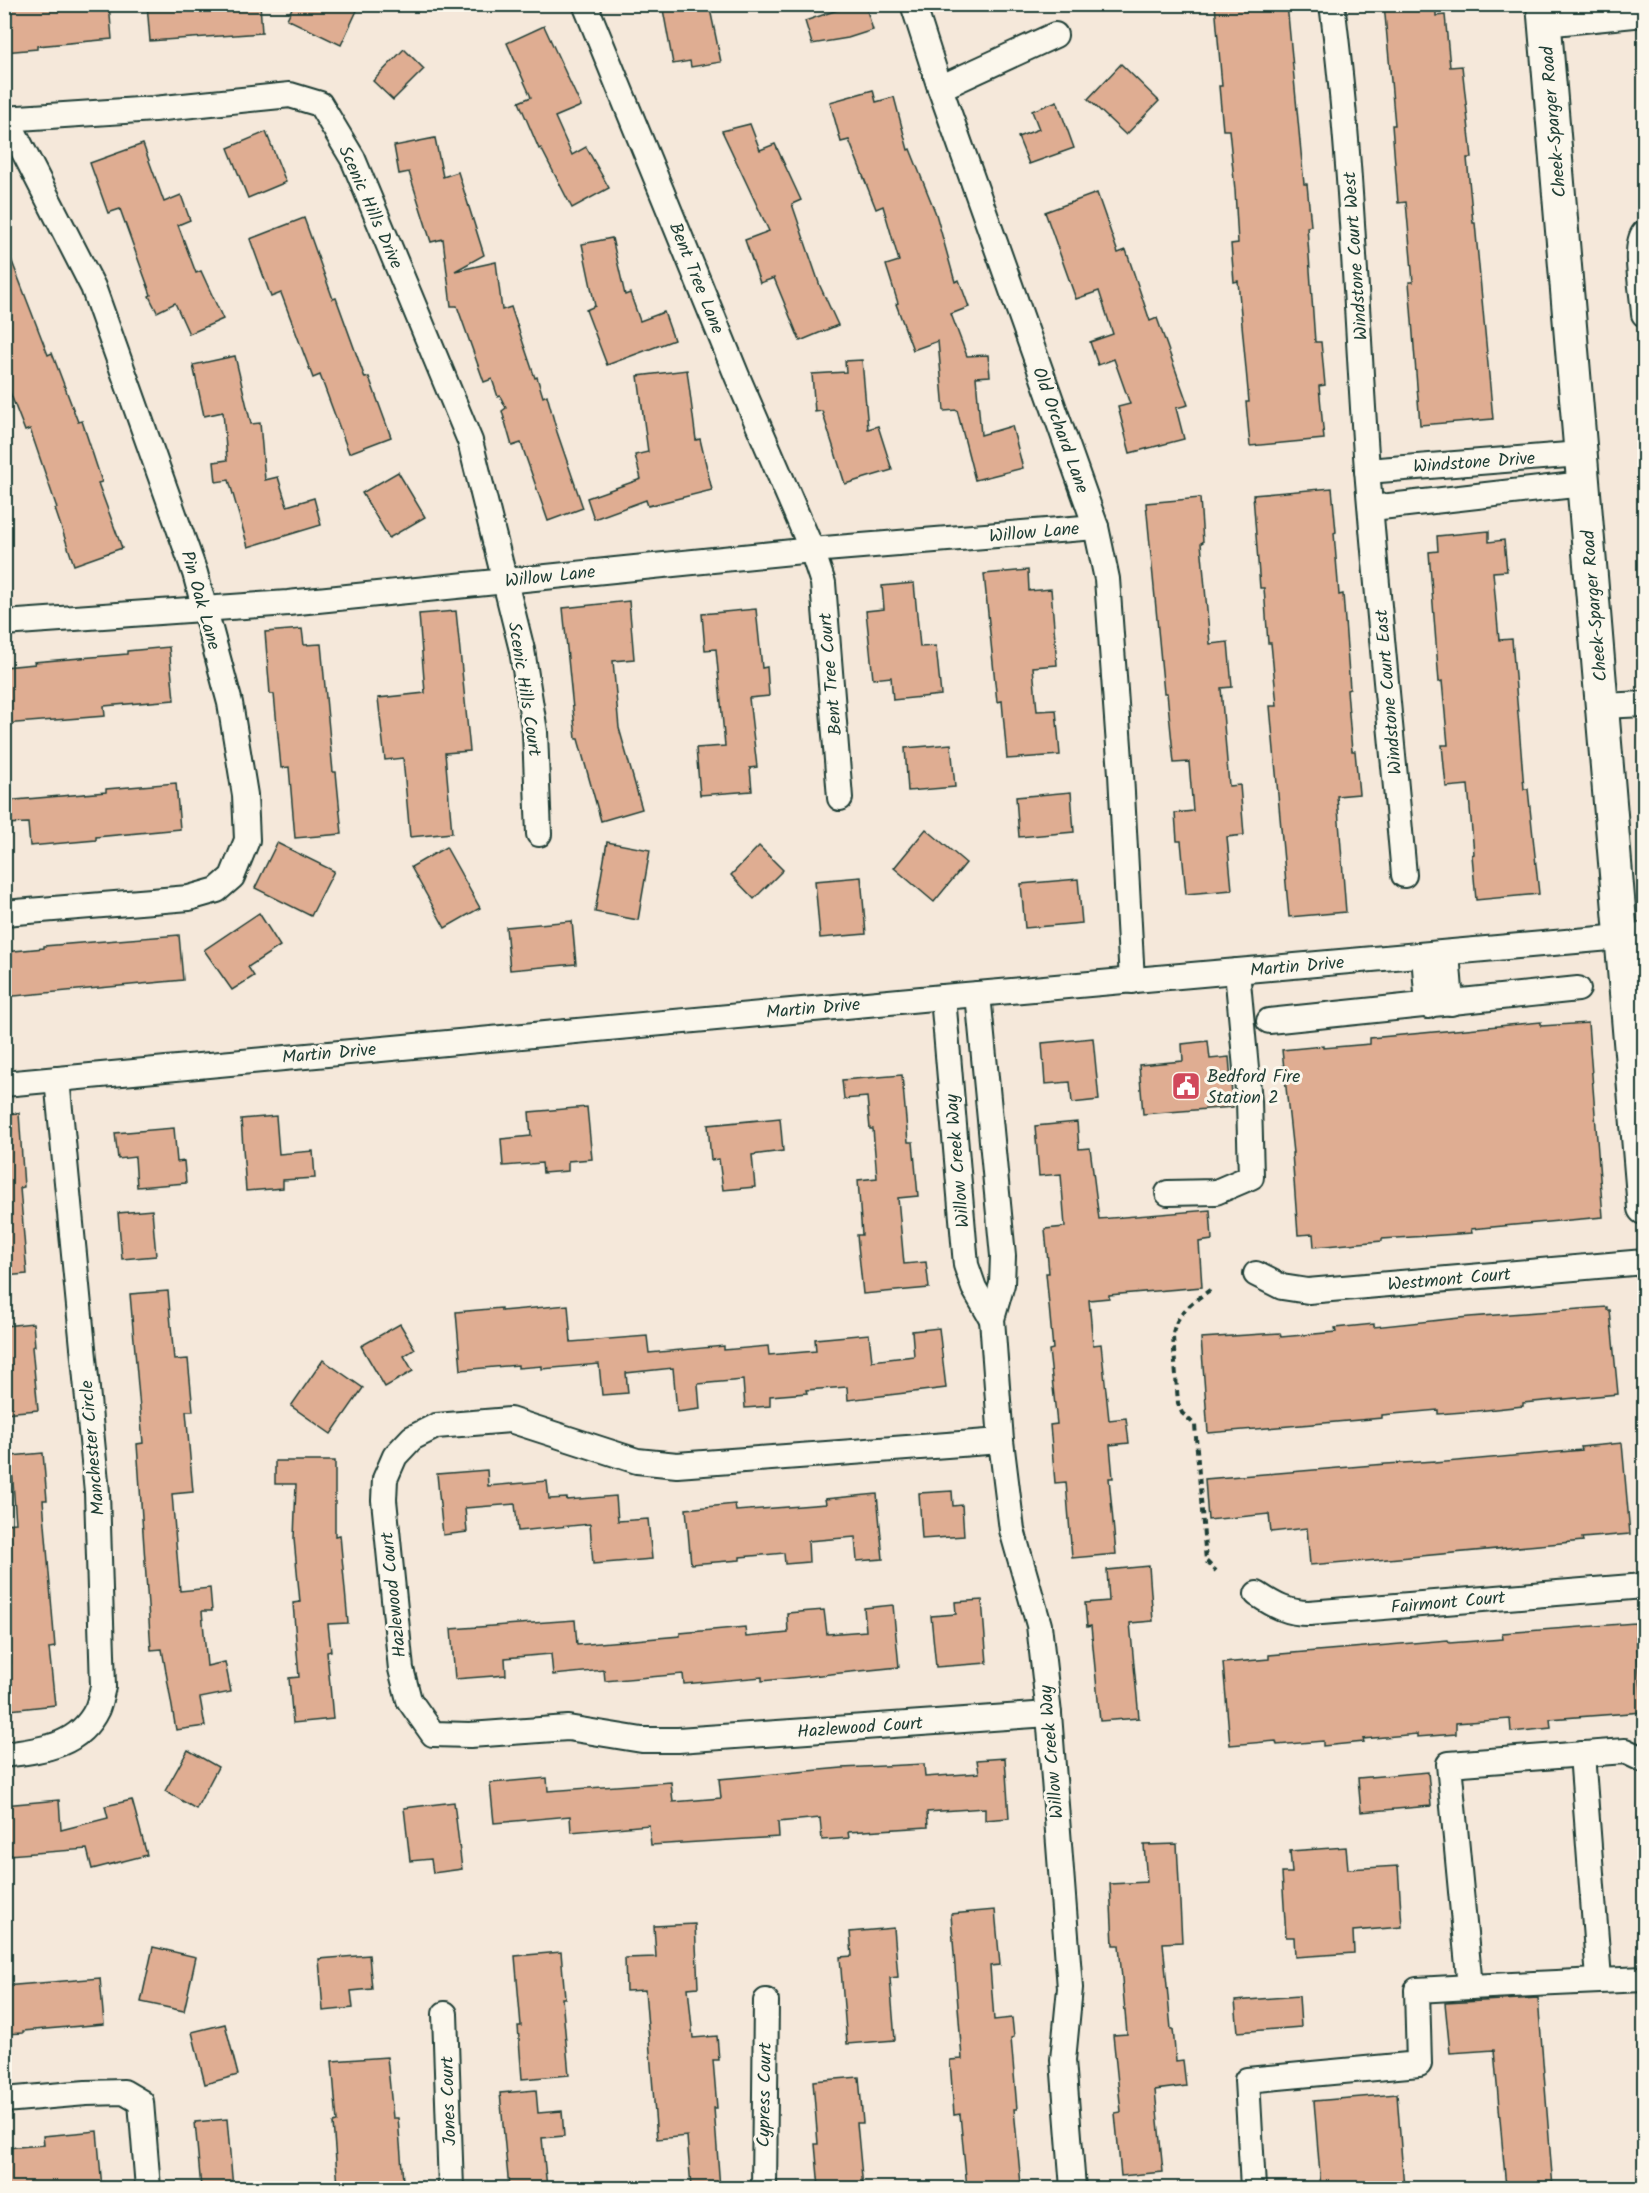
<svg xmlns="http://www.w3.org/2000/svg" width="1649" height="2193" font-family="Kalam,sans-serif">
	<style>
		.building { fill: #dfad92; stroke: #1f3d34; stroke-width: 1.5 }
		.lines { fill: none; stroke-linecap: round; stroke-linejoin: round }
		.minor-casing { stroke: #1f3d34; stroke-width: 28 }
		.major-casing { stroke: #1f3d34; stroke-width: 36 }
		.path { stroke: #1f3d34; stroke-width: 4; stroke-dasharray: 6 4.5; stroke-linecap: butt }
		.minor { stroke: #fbf7ec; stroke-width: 24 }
		.major { stroke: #fbf7ec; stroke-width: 32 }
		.labels { text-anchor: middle; stroke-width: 6; stroke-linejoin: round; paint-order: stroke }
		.street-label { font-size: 18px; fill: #1f3d34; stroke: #fbf7ec }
		.poi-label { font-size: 18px; fill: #1f3d34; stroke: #fbf7ec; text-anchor: start }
	</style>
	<rect width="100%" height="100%" fill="#f5e8da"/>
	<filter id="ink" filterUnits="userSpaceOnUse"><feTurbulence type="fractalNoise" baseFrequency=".0167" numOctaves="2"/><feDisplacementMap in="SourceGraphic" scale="12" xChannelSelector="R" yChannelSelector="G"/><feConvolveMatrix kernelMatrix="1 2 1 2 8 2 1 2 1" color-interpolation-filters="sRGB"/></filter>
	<g filter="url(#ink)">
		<g class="building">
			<path d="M4,4H109L112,39L37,46V49L4,52Z"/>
			<path d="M147,4H260L262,33L150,41Z"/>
			<path d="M294,4H360L341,45L287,19Z"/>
			<path d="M662,4H709L721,62L691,67L690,61L673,64Z"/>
			<path d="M855,4H865L873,30L848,38L812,44L805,21Z"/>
			<path d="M1215,4H1287L1304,184H1307L1311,226L1307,227L1315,342H1321L1325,385L1319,386L1324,439L1250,446L1246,402H1249L1238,281L1234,282L1231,244L1238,243L1235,190L1229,130H1223L1219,86H1222Z"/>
			<path d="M1384,4H1436V16L1445,15L1450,67L1462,66L1472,158H1467L1473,223H1475L1493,419L1420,425L1409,282H1413L1406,202L1398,203L1392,125H1395Z"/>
			<path d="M544,26L581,106L555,117L572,155L586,147L609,188L572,208L541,148L539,149L519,102L531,97L507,43Z"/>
			<path d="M404,49L424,69L393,100L373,81Z"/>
			<path d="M1121,64L1159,101L1126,135L1088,99Z"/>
			<path d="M873,90L876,102L894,97L908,150L910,149L936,214L955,282L959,280L969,307L951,314L967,356L988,355L990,376L976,377L981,435L1012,426L1023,468L975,480L957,410L944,411L938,341L913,350L896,304L898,303L886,265L899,261L883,206L876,209L849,140L841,142L830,102Z"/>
			<path d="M1057,101L1074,148L1029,164L1018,137L1039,129L1032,111Z"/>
			<path d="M750,124L760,150L775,144L801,200L792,204L820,286L838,325L800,341L774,278L760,283L745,240L769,231L722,131Z"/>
			<path d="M266,132L286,182L248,198L228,148Z"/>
			<path d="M435,138L443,177L458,172L484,255L455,271L496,262L502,310L511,307L535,378L537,377L543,397L547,395L557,432L583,508L548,521L521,443L512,446L502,411L506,408L500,396L498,397L492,379L484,382L457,306H451L443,239L431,242L409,172L399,174L394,146Z"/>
			<path d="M143,144L164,202L181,195L190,220L178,225L196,273L201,271L223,319L189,334L175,303L157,312L149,296L151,295L120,209L108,213L90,163Z"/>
			<path d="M1097,193L1118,253L1126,250L1150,321L1157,318L1188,405L1176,408L1184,439L1130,453L1118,407L1130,404L1114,359L1098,365L1090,342L1113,334L1099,291L1076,299L1045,212Z"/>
			<path d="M304,218L333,299L336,298L365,378L369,377L391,437L349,453L320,375L313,378L281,293L271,297L250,239Z"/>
			<path d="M612,238L625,295L630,293L640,321L664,312L674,340L607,365L586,310L595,306L582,244Z"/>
			<path d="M6,246L48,355L52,353L78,422L82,421L102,482L98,483L122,548L74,565L55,509L57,508L30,429L25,431L4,377V247Z"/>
			<path d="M235,356L251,424L260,423L265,480L278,477L287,506L314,498L321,525L248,547L229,480L216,482L214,462L227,460L223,412L204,416L193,365Z"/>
			<path d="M862,360L868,429L878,426L892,470L845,484L822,411L815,412L812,374L846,372L845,361Z"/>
			<path d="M687,370L696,440L700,439L712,490L648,506L646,500L594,519L587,498L641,479L635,455L648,452L638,376Z"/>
			<path d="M398,472L425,517L389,538L362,493Z"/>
			<path d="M1332,488L1336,532L1334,533L1339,595L1343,594L1350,689L1347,690L1352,751H1355L1359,794L1337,796L1346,912L1289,917L1270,706H1277L1271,643H1268L1264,588H1260L1253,495Z"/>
			<path d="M1200,498L1203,542L1201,543L1210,644L1228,642L1232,687L1221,688L1229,786L1240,785L1244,835L1227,837L1232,890L1186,894L1181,841H1177L1175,813L1193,811L1189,762L1174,763L1167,693H1164L1146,503Z"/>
			<path d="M1489,531V542L1504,540L1507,571L1493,572L1499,640L1512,639L1524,789H1528L1539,894L1476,900L1472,855L1474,854L1468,785L1446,787L1442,745H1448L1442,681L1439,682L1429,552L1438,551L1437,536Z"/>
			<path d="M1028,570L1029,591L1051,589L1057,665L1033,667L1037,711L1056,710L1060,755L1007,759L1002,701L997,702L984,574Z"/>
			<path d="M914,583L920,647L936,646L941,695L893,700L891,677L873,679L866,611L884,609L882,586Z"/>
			<path d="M629,601L634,659L613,661L619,728L642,809L601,821L578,739H576L563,608Z"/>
			<path d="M756,609L762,668L767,667L769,696L749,698L757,767L750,768L752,791L700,795L696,748L725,746L716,649L705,650L702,614Z"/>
			<path d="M456,611L470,751L445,753L452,833L410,837L403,758L385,760L378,698L425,693L419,614Z"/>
			<path d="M302,629L304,645L321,644L333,772H336L342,834L295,838L289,767L281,768L274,694H270L265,632Z"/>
			<path d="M169,647L174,700L104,706L105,716L4,724V667L35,664L34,662L127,654V651Z"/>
			<path d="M951,744L955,787L908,791L905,748Z"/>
			<path d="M176,783L180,829L96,837V840L30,846L28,823L4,824V801L106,792V789Z"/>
			<path d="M1071,792L1074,832L1019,837L1016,797Z"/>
			<path d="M926,829L966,863L934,902L894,868Z"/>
			<path d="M607,842L650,850L638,920L595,912Z"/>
			<path d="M277,843L334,871L311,916L255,888Z"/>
			<path d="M759,846L783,870L754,899L731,875Z"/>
			<path d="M446,847L480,908L445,928L411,867Z"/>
			<path d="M861,877L866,934L820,938L815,881Z"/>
			<path d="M1078,879L1082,923L1025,928L1021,884Z"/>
			<path d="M259,913L280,946L248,967L254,976L232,990L204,950Z"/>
			<path d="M572,921L576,964L510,970L506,927Z"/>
			<path d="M179,935L183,980L4,997V952L44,948V946Z"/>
			<path d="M1541,1022V1026L1588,1023L1603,1217L1471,1229L1472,1233L1382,1239V1241L1314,1247L1313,1234L1298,1235L1292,1153H1293L1282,1050L1323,1046V1048L1370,1044V1038Z"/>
			<path d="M1093,1038L1099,1100L1072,1103L1070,1082L1045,1084L1042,1043Z"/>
			<path d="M1208,1041L1210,1059L1229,1057L1233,1107L1143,1114L1139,1065L1183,1061L1182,1044Z"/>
			<path d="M902,1075L908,1142H913L918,1196L898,1198L904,1264L926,1262L929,1288L863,1294L857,1235H862L858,1180L877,1178L873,1129H870L867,1097L844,1099L842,1080Z"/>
			<path d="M587,1107L592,1159L568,1161V1171L543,1173L542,1163L503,1166L501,1139L531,1136L529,1112Z"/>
			<path d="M19,1113L24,1187L20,1188L27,1274L4,1276V1114Z"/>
			<path d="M276,1116L279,1154L313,1151L315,1178L283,1180V1188L246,1191L241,1119Z"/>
			<path d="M780,1118L783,1151L752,1155L755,1187L723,1190L719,1159L711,1160L708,1125Z"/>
			<path d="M1077,1122L1079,1149L1090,1148L1099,1219L1210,1210L1212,1240L1199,1242L1202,1287L1109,1295V1298L1089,1300L1093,1345L1101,1344L1109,1420L1126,1418L1129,1443L1110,1445L1113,1478H1109L1116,1554L1072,1558L1066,1482L1055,1483L1050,1425L1057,1424L1049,1350L1053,1349L1046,1273H1049L1045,1229L1065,1227L1061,1174L1039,1176L1035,1126Z"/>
			<path d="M174,1128L177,1162L184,1161L186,1183L137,1187L135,1157L118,1159L115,1133Z"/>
			<path d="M152,1210L156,1256L122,1259L118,1213Z"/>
			<path d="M168,1291L174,1360L188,1359L193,1411H186L193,1492L172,1494L180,1591L210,1588L212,1611H202L207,1666L225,1662L231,1692L200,1698L205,1726L176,1730L162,1649L151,1650L137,1444L143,1443L130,1294Z"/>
			<path d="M568,1305L571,1342L647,1336L649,1353L724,1346V1350L768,1346L769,1355L816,1351L815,1339L869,1334L872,1361L914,1356L912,1331L939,1328L946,1388L848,1400L847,1387L806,1390L807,1393L770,1396V1406L745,1408L743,1380L698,1384L700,1409L677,1412L673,1368L626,1373L628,1393L602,1395L599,1364L542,1369V1366L518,1368V1365L461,1370L456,1312L501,1308V1311Z"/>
			<path d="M1607,1307V1310H1610L1618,1394L1523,1403V1406L1477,1411L1438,1414V1410L1382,1415V1418L1208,1433L1201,1338L1280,1333L1281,1337L1336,1332L1335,1328L1374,1324V1327L1469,1317Z"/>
			<path d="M33,1323L35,1346L32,1347L38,1410L4,1413V1326Z"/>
			<path d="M400,1324L415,1349L404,1356L413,1371L385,1387L361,1346Z"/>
			<path d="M323,1360L363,1388L331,1434L291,1406Z"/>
			<path d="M1622,1443L1630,1534L1582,1538L1583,1541L1356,1562V1561L1310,1565L1307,1528L1271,1532L1269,1514L1208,1520L1205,1479L1386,1464L1435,1461V1463L1582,1450L1581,1447Z"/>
			<path d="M43,1453L47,1500H43L55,1647L49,1648L55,1705L10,1710L5,1664L11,1663L5,1596L4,1524L16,1523L11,1456Z"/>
			<path d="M275,1461H335V1536L340,1535L348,1623L328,1624L331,1651L327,1652L333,1719L293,1723L289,1678L299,1677L293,1603L300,1602L294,1539L296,1484H275Z"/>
			<path d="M487,1470L488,1486L547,1481L549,1499L567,1498V1500L616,1496L618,1521L648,1519L652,1559L593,1564L590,1524L518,1531L515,1504L465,1508L467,1532L443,1535L437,1474Z"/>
			<path d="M952,1491L953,1506L962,1505L964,1536L922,1539L919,1493Z"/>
			<path d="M877,1494L883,1559L857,1561L855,1537L808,1541L809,1562L785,1564L784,1553L740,1557V1560L691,1564L686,1509L735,1504L736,1511L826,1504L825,1499Z"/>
			<path d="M1149,1566L1153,1621L1130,1623L1139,1718L1100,1721L1091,1626L1087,1627L1085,1603L1109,1601L1107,1570Z"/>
			<path d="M982,1600L987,1663L936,1667L931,1616L956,1614L955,1602Z"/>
			<path d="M893,1605L899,1667L762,1681V1677L684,1684L683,1674L605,1681L604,1670L553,1675L551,1654L505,1658L506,1675L455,1679L451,1629L575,1620L577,1645L680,1636V1633L745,1627L746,1637L788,1633L787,1613L824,1610L827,1634L866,1631L864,1608Z"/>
			<path d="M1635,1623L1643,1712L1550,1719L1551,1728L1511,1732L1510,1719L1456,1723V1734L1417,1737V1734L1363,1739L1364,1742L1323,1746V1741L1277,1745L1276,1741L1230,1745L1223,1663L1269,1659V1655L1448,1640L1449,1643L1503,1639L1502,1633Z"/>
			<path d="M188,1750L218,1767L196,1809L165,1791Z"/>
			<path d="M1005,1758L1009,1818L985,1820V1808L927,1812L928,1827L848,1832L849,1838L822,1840L820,1818L778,1822L779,1837L651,1845L649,1825L571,1832L570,1816L494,1823L490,1783L547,1778L548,1791L671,1782L673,1802L721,1798L719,1779L842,1768L924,1764L925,1777L979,1773L977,1760Z"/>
			<path d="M1428,1772L1431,1806L1361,1812L1358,1778Z"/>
			<path d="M59,1800L61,1830L108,1818L105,1806L132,1800L147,1855L92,1869L87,1849L8,1855L4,1805Z"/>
			<path d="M454,1802L462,1869L433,1873L431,1859L410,1861L404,1808Z"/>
			<path d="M1177,1844L1182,1942L1163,1943L1171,2029H1173L1176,2061L1183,2060L1186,2086L1155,2090L1163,2172L1121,2176L1115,2113L1121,2112L1113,2035L1127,2034L1119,1945H1113L1110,1884L1147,1882L1144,1845Z"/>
			<path d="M1346,1847L1348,1869L1398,1866L1402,1927L1353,1931L1354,1953L1295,1957L1294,1937H1286L1282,1873H1292L1290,1851Z"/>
			<path d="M995,1910L1000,1965L990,1966L994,2020L1012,2018L1014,2037L1011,2038L1017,2109H1014L1021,2185L967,2188L960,2114L954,2115L950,2060L962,2059L951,1914Z"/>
			<path d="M695,1924L698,1987L688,1988L693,2038L717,2036L719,2060H713L717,2108H714L720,2188H691L687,2136L657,2139L645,1990L626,1991L625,1958L656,1957L654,1926Z"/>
			<path d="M894,1928L898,1977L890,1978L895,2040L847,2044L840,1957L852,1956L850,1932Z"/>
			<path d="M153,1947L196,1957L184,2011L141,2002Z"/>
			<path d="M561,1952L565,1998H562L569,2075L522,2079L518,2026H521L515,1956Z"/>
			<path d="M369,1955L372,1989L351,1991L353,2008L323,2011L319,1959Z"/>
			<path d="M100,1978L104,2024L23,2031V2033L4,2034V1986Z"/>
			<path d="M1299,1996L1301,2027L1238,2032L1235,2001Z"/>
			<path d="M1538,1998L1553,2188H1506L1494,2050L1450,2053L1445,2003Z"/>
			<path d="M225,2024L238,2075L205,2084L192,2032Z"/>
			<path d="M387,2057L393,2118H398L403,2181L338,2186L333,2123L337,2122L332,2061Z"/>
			<path d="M859,2077L863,2123H857L863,2188H819L815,2144H818L813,2081Z"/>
			<path d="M536,2090L538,2113L562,2111L564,2136L542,2138L547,2188H509L500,2093Z"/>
			<path d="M1397,2094L1404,2188H1321L1314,2101Z"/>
			<path d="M227,2119L233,2188H201L195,2122Z"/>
			<path d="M97,2131L102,2188H4V2148L44,2145L43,2136Z"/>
		</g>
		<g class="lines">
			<g class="minor-casing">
				<g id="minor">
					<path d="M585,4L737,376L812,550L823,583L840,798"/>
					<path d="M913,4L940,88L1096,527L1107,579L1121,774L1132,981"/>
					<path d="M1332,4C1352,159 1356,314 1367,469C1378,605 1392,740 1404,875"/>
					<path d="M1544,24L1644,14"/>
					<path d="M940,88L1055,35"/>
					<path d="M4,119L154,109L290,95L320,104L353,159L470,441L522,650L535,732L539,834"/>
					<path d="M1644,233C1633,246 1643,295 1644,314"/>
					<path d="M1367,471L1580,454"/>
					<path d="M1372,508L1583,484"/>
					<path d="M4,623L288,603L812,550L1096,527"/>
					<path d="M1603,706L1644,704"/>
					<path d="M4,913L189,898L217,890L232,877L247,840L245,795L230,703L195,573L93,287L7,119"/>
					<path d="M1447,953L1451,1003"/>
					<path d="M1424,955L1428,1006"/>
					<path d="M978,994L1003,1256L1002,1284L992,1319L1001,1441L1012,1530L1039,1625L1049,1714L1070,1988L1063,2060L1073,2188"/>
					<path d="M943,997L966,1265L974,1288L992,1319"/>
					<path d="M1269,1021L1578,989"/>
					<path d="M4,1084L943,997L1644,935"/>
					<path d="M1168,1193L1216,1192L1251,1177L1249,1101L1237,971"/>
					<path d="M1256,1274L1282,1287L1308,1291L1644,1262"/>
					<path d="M1001,1441L677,1465L637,1461L510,1420L436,1426L412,1438L395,1456L385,1479L384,1500L401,1669L409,1700L433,1734L470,1735L568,1728L642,1740H678L1049,1714"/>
					<path d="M1257,1594C1275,1606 1288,1613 1309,1613L1644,1586"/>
					<path d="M1582,1754L1599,1979"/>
					<path d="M4,1755C41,1750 79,1747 97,1709C100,1702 101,1694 103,1687L97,1492L57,1079"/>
					<path d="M1644,1760L1625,1751L1449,1764L1470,1987L1644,1979"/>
					<path d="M445,2014L451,2188"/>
					<path d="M4,2100L86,2093L124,2092L141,2102L148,2188"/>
					<path d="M764,2188L766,2001"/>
					<path d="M1253,2188L1247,2080L1419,2064L1417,1990L1470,1987"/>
				</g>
			</g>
			<g class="major-casing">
				<path id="major" d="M1543,4L1644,1208"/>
			</g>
			<path class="path" d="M1210,1290C1194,1301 1173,1316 1173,1337L1178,1403L1182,1413L1195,1425L1206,1561L1216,1571"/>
			<use href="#minor" class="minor"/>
			<use href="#major" class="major"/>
		</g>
	</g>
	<defs>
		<g id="civic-square" transform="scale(1.5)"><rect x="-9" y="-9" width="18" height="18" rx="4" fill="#d1495b" stroke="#fbf7ec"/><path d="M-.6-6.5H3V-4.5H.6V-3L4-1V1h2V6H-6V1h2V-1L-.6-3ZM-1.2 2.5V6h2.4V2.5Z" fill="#fff"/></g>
	</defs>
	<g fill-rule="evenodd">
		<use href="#civic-square" x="1186" y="1086"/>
	</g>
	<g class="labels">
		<g class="street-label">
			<text transform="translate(1553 122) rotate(-95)" y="6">Cheek-Sparger Road</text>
			<text transform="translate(371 207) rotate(66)" y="6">Scenic Hills Drive</text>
			<text transform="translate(1355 256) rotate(-94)" y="6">Windstone Court West</text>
			<text transform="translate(697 278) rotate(68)" y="6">Bent Tree Lane</text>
			<text transform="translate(1061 430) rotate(70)" y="6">Old Orchard Lane</text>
			<text transform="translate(1474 462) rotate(-4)" y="6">Windstone Drive</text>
			<text transform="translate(1034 532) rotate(-5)" y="6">Willow Lane</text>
			<text transform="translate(550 576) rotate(-6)" y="6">Willow Lane</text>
			<text transform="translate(201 600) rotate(74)" y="6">Pin Oak Lane</text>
			<text transform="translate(1594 606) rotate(-95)" y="6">Cheek-Sparger Road</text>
			<text transform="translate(830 674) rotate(-95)" y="6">Bent Tree Court</text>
			<text transform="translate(525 689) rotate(81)" y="6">Scenic Hills Court</text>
			<text transform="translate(1388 692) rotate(-95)" y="6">Windstone Court East</text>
			<text transform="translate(1297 966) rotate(-5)" y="6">Martin Drive</text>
			<text transform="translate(813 1008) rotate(-5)" y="6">Martin Drive</text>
			<text transform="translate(329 1053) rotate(-5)" y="6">Martin Drive</text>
			<text transform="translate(957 1161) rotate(-95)" y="6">Willow Creek Way</text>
			<text transform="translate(1449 1279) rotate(-5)" y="6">Westmont Court</text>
			<text transform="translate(92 1448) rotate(-95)" y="6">Manchester Circle</text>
			<text transform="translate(393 1595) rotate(-96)" y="6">Hazlewood Court</text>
			<text transform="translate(1448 1602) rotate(-5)" y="6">Fairmont Court</text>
			<text transform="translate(860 1727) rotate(-4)" y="6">Hazlewood Court</text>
			<text transform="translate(1051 1752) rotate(-95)" y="6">Willow Creek Way</text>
			<text transform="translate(764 2095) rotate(-89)" y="6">Cypress Court</text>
			<text transform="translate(448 2101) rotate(-92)" y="6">Jones Court</text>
		</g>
		<g class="poi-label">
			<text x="1207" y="1082">Bedford Fire<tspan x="1207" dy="21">Station 2</tspan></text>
		</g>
	</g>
	<rect width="1649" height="2193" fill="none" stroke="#fbf7ec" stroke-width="24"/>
	<rect x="12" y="12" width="1625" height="2169" fill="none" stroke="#1f3d34" stroke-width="2" filter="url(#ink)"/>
</svg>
